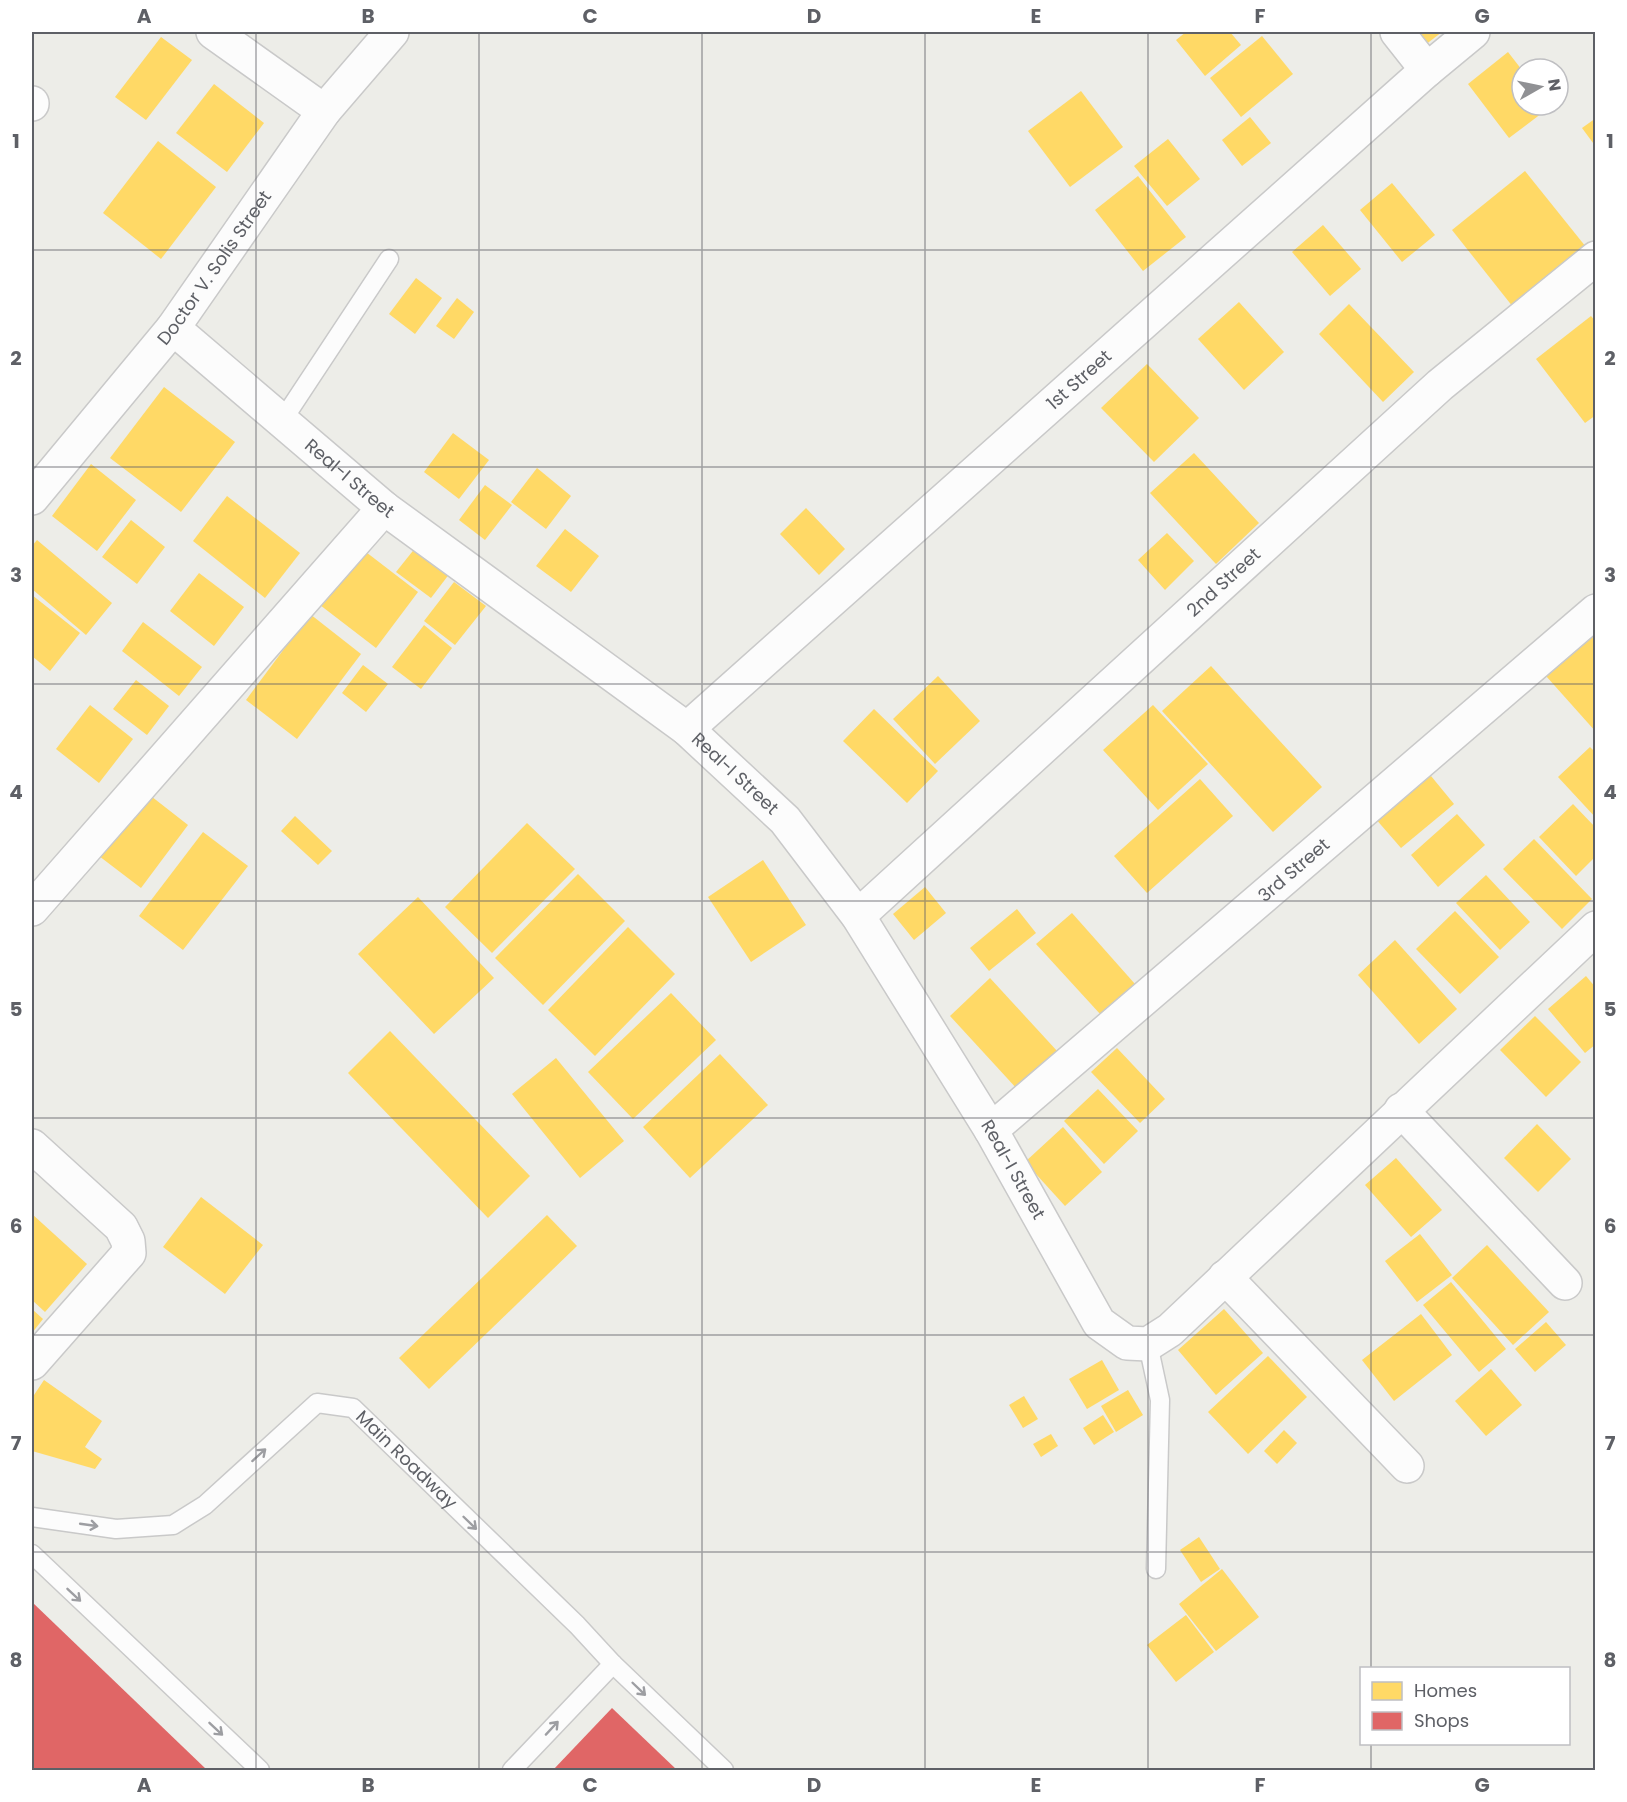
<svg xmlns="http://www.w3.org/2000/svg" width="1627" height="1802" font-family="Poppins,sans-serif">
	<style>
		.homes { fill: #ffd966 }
		.shops { fill: #e06666 }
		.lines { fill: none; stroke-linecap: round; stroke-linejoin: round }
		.service-casing { stroke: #c9c9c9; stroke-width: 21 }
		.minor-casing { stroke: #c9c9c9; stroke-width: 36 }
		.tertiary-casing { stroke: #c9c9c9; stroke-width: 36 }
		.service { stroke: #fcfcfc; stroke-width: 18 }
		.minor { stroke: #fcfcfc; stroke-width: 33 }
		.tertiary { stroke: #fcfcfc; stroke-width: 33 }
		.oneway { stroke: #9d9ea2 }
		.grid { fill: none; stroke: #5e6066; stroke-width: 1.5; stroke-opacity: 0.55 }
		.labels { text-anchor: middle; stroke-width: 6; stroke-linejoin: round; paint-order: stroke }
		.street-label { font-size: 18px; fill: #5e6066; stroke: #fff }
		.neatline { fill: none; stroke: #5e6066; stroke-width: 2 }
		.grid-label { font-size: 20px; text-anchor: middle; font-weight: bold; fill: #5e6066 }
	</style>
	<rect width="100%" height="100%" fill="#edede8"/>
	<g class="homes">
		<path d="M1186,32H1230L1241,45L1205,76L1176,40Z"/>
		<path d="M1414,32H1442L1425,45Z"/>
		<path d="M1262,36L1293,74L1241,117L1210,78Z"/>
		<path d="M161,37L192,60L146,120L115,97Z"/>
		<path d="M1508,52L1522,70V105H1548L1550,107L1509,138L1468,84Z"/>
		<path d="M214,84L264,123L227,172L176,133Z"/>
		<path d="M1081,91L1123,147L1070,187L1028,131Z"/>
		<path d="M1250,117L1271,143L1242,166L1222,140Z"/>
		<path d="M1596,118V147L1582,128Z"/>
		<path d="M1168,139L1200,179L1167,206L1134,166Z"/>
		<path d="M158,141L216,187L161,259L103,213Z"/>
		<path d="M1525,171L1586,247L1513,307L1452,230Z"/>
		<path d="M1138,176L1186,237L1143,271L1095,210Z"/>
		<path d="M1392,183L1435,235L1402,262L1360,210Z"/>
		<path d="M1323,225L1361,269L1330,296L1292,252Z"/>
		<path d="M416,278L442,298L415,334L389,314Z"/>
		<path d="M457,298L474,312L454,339L436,326Z"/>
		<path d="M1239,302L1284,352L1244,390L1198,339Z"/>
		<path d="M1349,304L1414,372L1383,402L1319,334Z"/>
		<path d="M1591,316L1596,322V415L1585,423L1536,359Z"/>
		<path d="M1147,364L1199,418L1154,462L1101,408Z"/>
		<path d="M164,387L235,442L181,512L110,458Z"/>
		<path d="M453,433L489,460L459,499L424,472Z"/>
		<path d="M1194,453L1259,523L1216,564L1150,493Z"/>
		<path d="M91,464L136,500L97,551L52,516Z"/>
		<path d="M537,468L571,496L546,529L511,502Z"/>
		<path d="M485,485L512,505L485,540L459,520Z"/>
		<path d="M227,496L300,553L265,598L193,541Z"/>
		<path d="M806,508L845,549L819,575L780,534Z"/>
		<path d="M131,520L165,547L137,584L102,557Z"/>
		<path d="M565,529L599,556L571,592L536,566Z"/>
		<path d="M1167,533L1194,561L1165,590L1138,560Z"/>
		<path d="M37,540L112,603L86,635L32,589V546Z"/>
		<path d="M416,547L450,573L431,598L396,572Z"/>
		<path d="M362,549L418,592L376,648L320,605Z"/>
		<path d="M199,573L244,607L214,646L170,611Z"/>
		<path d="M454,582L486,606L455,645L424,621Z"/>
		<path d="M32,595L80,633L50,671L32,656Z"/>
		<path d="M310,614L361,654L297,739L246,700Z"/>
		<path d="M1596,616V732L1538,667Z"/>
		<path d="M143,622L202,667L179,696L122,651Z"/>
		<path d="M424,625L452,648L421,689L392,667Z"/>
		<path d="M363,665L388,684L366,712L342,693Z"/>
		<path d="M1211,666L1322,787L1273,832L1162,711Z"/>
		<path d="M938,676L980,721L935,764L893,719Z"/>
		<path d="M136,680L169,706L147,735L113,709Z"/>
		<path d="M90,705L133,739L99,783L56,749Z"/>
		<path d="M1153,705L1208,764L1158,810L1103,750Z"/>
		<path d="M874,709L938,771L907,803L843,741Z"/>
		<path d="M1590,747L1596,753V818L1558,777Z"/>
		<path d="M1422,765L1454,804L1401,848L1368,810Z"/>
		<path d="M1200,779L1233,816L1147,893L1114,856Z"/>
		<path d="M147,793L188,825L141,888L99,856Z"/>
		<path d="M1573,804L1596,828V856L1576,876L1539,837Z"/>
		<path d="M1457,814L1485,845L1438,887L1411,855Z"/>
		<path d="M295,816L332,851L318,865L281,831Z"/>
		<path d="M527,823L575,869L492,953L445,907Z"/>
		<path d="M203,832L248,866L183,950L139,916Z"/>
		<path d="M1534,839L1592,899L1562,929L1503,869Z"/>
		<path d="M763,860L806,925L751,962L708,897Z"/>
		<path d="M578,874L625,921L543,1005L495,958Z"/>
		<path d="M1486,875L1530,922L1500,950L1456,903Z"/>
		<path d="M925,887L946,913L914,940L893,914Z"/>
		<path d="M418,897L494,978L434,1034L358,954Z"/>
		<path d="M1017,909L1036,933L989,971L970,948Z"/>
		<path d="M1455,911L1499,957L1460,994L1416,949Z"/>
		<path d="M1072,913L1135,984L1101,1015L1036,944Z"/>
		<path d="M628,927L675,974L595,1056L548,1010Z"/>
		<path d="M1395,940L1457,1009L1419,1044L1358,975Z"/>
		<path d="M1586,976L1596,988V1044L1585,1053L1548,1009Z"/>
		<path d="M990,978L1058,1052L1018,1090L950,1016Z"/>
		<path d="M671,993L716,1040L633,1119L588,1072Z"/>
		<path d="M1535,1016L1581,1062L1546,1097L1500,1050Z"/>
		<path d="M390,1031L530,1176L488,1218L348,1073Z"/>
		<path d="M1117,1048L1165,1099L1140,1123L1091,1072Z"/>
		<path d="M720,1054L768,1105L690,1178L643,1127Z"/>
		<path d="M556,1058L624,1141L580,1178L512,1094Z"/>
		<path d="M1098,1089L1138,1131L1104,1164L1064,1121Z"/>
		<path d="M1537,1124L1571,1159L1538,1192L1504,1158Z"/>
		<path d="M1063,1127L1102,1172L1065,1206L1025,1162Z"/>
		<path d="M1396,1158L1442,1210L1411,1237L1365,1185Z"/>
		<path d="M201,1197L263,1245L225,1294L163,1247Z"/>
		<path d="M32,1214L87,1264L45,1312L32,1300Z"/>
		<path d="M547,1215L577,1246L429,1389L399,1358Z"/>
		<path d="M1420,1234L1452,1275L1417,1302L1385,1261Z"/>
		<path d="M1487,1245L1549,1312L1513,1345L1452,1278Z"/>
		<path d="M1451,1282L1506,1349L1479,1372L1423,1305Z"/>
		<path d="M32,1309L43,1319L32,1333Z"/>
		<path d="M1224,1309L1263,1353L1216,1395L1178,1350Z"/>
		<path d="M1421,1314L1452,1355L1394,1401L1362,1360Z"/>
		<path d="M1546,1322L1566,1345L1535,1372L1515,1349Z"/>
		<path d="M1268,1356L1307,1397L1248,1454L1208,1412Z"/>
		<path d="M1102,1360L1119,1390L1087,1409L1069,1379Z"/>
		<path d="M1491,1369L1522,1405L1486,1436L1455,1401Z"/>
		<path d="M44,1380L102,1421L85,1447L102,1459L95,1469L32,1451V1398Z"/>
		<path d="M1128,1390L1143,1415L1116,1432L1101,1406Z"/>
		<path d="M1024,1396L1038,1419L1023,1428L1009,1405Z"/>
		<path d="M1103,1415L1114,1432L1094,1445L1083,1428Z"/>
		<path d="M1284,1430L1297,1443L1277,1464L1264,1451Z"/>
		<path d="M1051,1434L1058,1446L1041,1457L1033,1444Z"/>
		<path d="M1199,1537L1220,1569L1201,1582L1180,1550Z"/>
		<path d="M1222,1569L1259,1617L1216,1651L1179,1604Z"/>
		<path d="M1186,1615L1214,1652L1176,1682L1147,1645Z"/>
	</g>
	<g class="shops">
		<path d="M32,1602L207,1770H32Z"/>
		<path d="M612,1708L677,1770H553Z"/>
	</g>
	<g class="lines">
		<g class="service-casing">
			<g id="service">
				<path d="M282,421L389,259"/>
				<path d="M1148,1344L1160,1400L1156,1569"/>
				<path id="s1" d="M32,1517L116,1529L173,1525L205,1505L317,1403L353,1408L577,1625L613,1664L724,1770"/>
				<path d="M32,1554L260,1770"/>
				<path d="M512,1770L613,1664"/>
			</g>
		</g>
		<g class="minor-casing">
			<g id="minor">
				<path d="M213,32L324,111"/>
				<path d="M1397,32L1427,70"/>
				<path d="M32,104V103"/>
				<path id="s2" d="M173,328L384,508L687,729L785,820L858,916L991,1130L1099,1323L1127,1343L1148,1344L1170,1330L1596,928"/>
				<path id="s3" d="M687,729L1427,70L1473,32"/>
				<path d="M32,909L384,508"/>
				<path id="s4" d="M858,916L1440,385L1596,258"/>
				<path d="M1401,1110L1565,1283"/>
				<path id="s5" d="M991,1130L1596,611"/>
				<path d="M32,1146L121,1227L128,1241L129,1253L32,1363"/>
				<path d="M1225,1277L1407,1466"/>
			</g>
		</g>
		<g class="tertiary-casing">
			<g id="tertiary">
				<path id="s6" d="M32,498L173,328L324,111L392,32"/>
			</g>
		</g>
		<use href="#service" class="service"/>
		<use href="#minor" class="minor"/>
		<use href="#tertiary" class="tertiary"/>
	</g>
	<defs><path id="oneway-shaft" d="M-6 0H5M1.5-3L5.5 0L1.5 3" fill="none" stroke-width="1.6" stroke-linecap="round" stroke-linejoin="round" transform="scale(1.5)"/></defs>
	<g class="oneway">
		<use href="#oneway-shaft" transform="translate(259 1455) rotate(-42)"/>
		<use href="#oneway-shaft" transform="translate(470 1523) rotate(44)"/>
		<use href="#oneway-shaft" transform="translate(89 1525) rotate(8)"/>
		<use href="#oneway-shaft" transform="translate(74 1595) rotate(43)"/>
		<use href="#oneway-shaft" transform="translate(639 1689) rotate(44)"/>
		<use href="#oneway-shaft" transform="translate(552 1728) rotate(-47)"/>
		<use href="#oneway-shaft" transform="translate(216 1729) rotate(43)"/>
	</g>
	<path class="grid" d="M256,32V1770M479,32V1770M702,32V1770M925,32V1770M1148,32V1770M1371,32V1668M32,250H1596M32,467H1596M32,684H1596M32,901H1596M32,1118H1596M32,1335H1596M32,1552H1596M1371,1744V1770"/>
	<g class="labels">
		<g class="street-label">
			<text dy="6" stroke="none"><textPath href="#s6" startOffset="294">Doctor V. Solis Street</textPath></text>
			<text dy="6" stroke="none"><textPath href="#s3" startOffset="525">1st Street</textPath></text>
			<text dy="6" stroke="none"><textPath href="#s2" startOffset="232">Real-I Street</textPath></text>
			<text dy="6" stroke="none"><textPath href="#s4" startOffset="495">2nd Street</textPath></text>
			<text dy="6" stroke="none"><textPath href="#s2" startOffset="718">Real-I Street</textPath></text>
			<text dy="6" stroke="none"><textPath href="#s5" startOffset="399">3rd Street</textPath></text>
			<text dy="6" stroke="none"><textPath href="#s2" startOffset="1204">Real-I Street</textPath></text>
			<text dy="6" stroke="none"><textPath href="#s1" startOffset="442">Main Roadway</textPath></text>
		</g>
	</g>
	<rect width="1627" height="1802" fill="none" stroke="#ffffff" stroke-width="66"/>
	<rect x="1360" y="1667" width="210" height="78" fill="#ffffff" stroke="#bfbfc2" stroke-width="1.5"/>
	<rect x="1372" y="1682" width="30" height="18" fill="#ffd966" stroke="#bfbfc2" stroke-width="1.5"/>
	<text x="1414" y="1697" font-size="18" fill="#5e6066">Homes</text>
	<rect x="1372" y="1712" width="30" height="18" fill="#e06666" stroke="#bfbfc2" stroke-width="1.5"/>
	<text x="1414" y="1727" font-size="18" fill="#5e6066">Shops</text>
	<g transform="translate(1540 87) rotate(81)"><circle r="28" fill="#ffffff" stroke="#bfbfc2" stroke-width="1.5"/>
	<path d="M0-4.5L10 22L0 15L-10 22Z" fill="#909194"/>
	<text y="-9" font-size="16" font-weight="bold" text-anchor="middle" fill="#5e6066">N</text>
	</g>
	<rect x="33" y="33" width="1561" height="1736" class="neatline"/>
	<g class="grid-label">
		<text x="144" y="23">A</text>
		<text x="368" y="23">B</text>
		<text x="590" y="23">C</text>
		<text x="814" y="23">D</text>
		<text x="1036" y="23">E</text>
		<text x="1260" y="23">F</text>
		<text x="1482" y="23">G</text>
		<text x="16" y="148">1</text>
		<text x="1610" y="148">1</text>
		<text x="16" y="365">2</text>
		<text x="1610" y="365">2</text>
		<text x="16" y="582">3</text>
		<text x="1610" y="582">3</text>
		<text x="16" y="799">4</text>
		<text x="1610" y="799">4</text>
		<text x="16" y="1016">5</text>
		<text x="1610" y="1016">5</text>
		<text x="16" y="1233">6</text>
		<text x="1610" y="1233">6</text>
		<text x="16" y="1450">7</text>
		<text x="1610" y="1450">7</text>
		<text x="16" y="1667">8</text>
		<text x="1610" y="1667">8</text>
		<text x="144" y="1792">A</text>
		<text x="368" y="1792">B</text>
		<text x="590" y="1792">C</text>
		<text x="814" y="1792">D</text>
		<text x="1036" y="1792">E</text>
		<text x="1260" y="1792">F</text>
		<text x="1482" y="1792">G</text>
	</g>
</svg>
